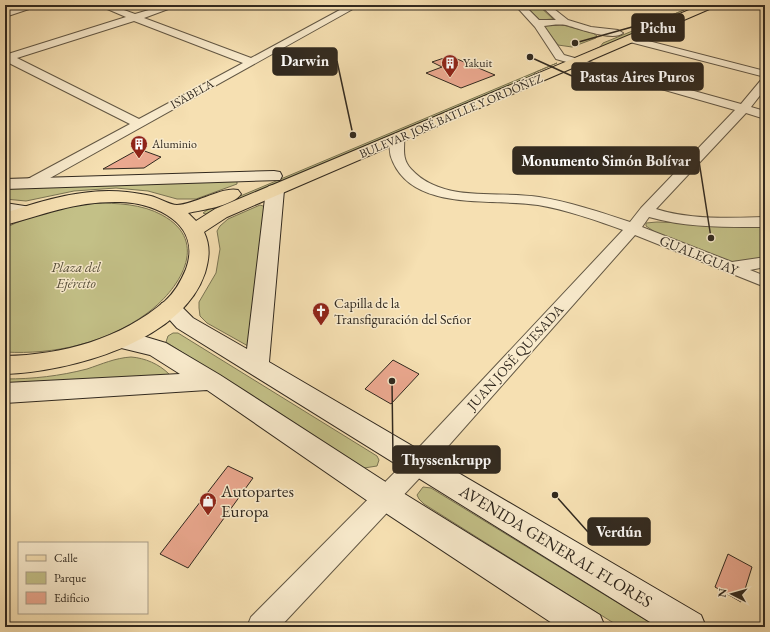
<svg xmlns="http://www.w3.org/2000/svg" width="770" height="632" font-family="'EB Garamond',serif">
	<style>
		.green { fill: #c3c087; stroke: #7a7453 }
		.building { fill: #eba88f; stroke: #31291f }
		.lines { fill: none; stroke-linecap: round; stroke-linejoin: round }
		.street-casing { stroke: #625744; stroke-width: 2 }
		.secondary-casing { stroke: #31291f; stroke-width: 2 }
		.primary-casing { stroke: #31291f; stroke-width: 2 }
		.street { fill: #f9ebcd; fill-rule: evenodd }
		.secondary { fill: #f9ebcd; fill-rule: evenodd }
		.primary { fill: #f6e0b2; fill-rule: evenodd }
		.labels { text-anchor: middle; stroke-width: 3; stroke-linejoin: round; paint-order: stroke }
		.far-poi-label { font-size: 12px; fill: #31291f; stroke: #f9ebcd; text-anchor: start }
		.far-street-label { font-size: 12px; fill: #31291f; stroke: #f9ebcd }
		.street-label { font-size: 14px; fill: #31291f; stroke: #f9ebcd }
		.park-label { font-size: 14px; font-style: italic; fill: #564f39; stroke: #f9ebcd }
		.poi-label { font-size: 14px; fill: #31291f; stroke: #f9ebcd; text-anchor: start }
		.near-poi-label { font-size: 17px; fill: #31291f; stroke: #f9ebcd; text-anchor: start }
		.near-street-label { font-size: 17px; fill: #31291f; stroke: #f9ebcd }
		.leader { fill: none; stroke: #31291f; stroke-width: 1.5 }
		.callout-dot { fill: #31291f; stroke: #f9ebcd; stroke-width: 1.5 }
		.callout { fill: #31291f; stroke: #31291f; stroke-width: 1.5 }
		.callout-label { font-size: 15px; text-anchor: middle; font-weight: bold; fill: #fff }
	</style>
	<rect width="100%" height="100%" fill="#f6e0b2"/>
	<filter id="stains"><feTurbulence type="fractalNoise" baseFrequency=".005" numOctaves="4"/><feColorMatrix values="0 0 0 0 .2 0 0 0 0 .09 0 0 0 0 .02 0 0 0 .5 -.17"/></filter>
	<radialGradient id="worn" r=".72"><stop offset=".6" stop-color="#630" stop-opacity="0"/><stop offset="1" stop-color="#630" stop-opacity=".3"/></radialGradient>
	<g class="green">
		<path d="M524,5H538L553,19L540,20Z"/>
		<path d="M684,10L667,17L664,21L578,57L600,47L603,43Z"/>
		<path d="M559,24L593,33L597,36L596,38L572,47L558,45L544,26Z"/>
		<path d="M557,63L536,72L531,77L206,214L203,213L207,210Z"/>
		<path d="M237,181V184L196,199H177L148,191L116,188L74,191L26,201L5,199V188Z"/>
		<path d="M94,203C117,203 142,204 162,215C212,242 178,291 146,314C106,343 54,355 5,352V228C33,214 64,207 94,203Z"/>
		<path d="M260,205L266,207L248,346L207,323L200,316L199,308V302L216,273L220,249L217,231L220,226L228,219Z"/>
		<path d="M657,222L765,226V259L728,262L655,232L646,226V223Z"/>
		<path d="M173,333H178L377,456L379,460L377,466L364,468L166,342L168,336Z"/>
		<path d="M131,357C145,358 159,364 169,374L167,377L5,387V379C33,379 60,376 87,369C102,364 115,358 131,357Z"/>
		<path d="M423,487L431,488L657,627H620L424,504L419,499L417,495Z"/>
	</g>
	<g class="building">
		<path d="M450,56L495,75L461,88L426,73L442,67L432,62Z"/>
		<path d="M139,149L161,157L144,168L103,169Z"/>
		<path d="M393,360L419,374L391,404L365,389Z"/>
		<path d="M228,466L253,478L188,568L160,554Z"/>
		<path d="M728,554L752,567L741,602L715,587Z"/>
	</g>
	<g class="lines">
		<g class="street-casing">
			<g id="street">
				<path d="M27,5H41L5,17V11Z"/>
				<path d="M98,5H110L135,14L166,5H179L144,18L251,58L349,5H360L34,187H24L22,184L24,181L130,124L5,61V53L8,54L126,17ZM134,21L243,63L139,119L17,58Z"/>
				<path d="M515,5H524L539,20H556L540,5H549L568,20L591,27L618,30L623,33C614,42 577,28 566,25C559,24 551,25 544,26L564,55L741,104L761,80L765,79V89L751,107L765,111V119L746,113L656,209C691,220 729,218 765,217V227C726,227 687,228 649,217L642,227L732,262L765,257V267L750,270L765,276V287L635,235L427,470L280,627H247L251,617L411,456L623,230C595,220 567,210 538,205C494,198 415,212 393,162C389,154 388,143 393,135H403C407,142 399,156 411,169C443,204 498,190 539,197C570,202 600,212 630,222L641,208L735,110L556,59L535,27Z"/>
				<path d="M629,36L765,71V77L626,41L624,39Z"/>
			</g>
		</g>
		<g class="secondary-casing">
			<g id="secondary">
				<path d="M274,171L280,172L282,176L280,180L5,189V179Z"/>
				<path d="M275,185L281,186L284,190L269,362L701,615L706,627H658L177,328L159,308L162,303L170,301L178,303L193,318L247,349L266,190L269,186Z"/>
				<path d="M5,203L31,207L34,211L31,215L25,216L5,213Z"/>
				<path d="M121,332L136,334L166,343L220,375L395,488L600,615L605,627H558L375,506L207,390L5,403V383L180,374L150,355L113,346L110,340L113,334Z"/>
			</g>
		</g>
		<g class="primary-casing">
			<path id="primary" d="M701,5H715L714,7L227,217L204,232C211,247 209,259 205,273C182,342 69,372 5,374V356C62,355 121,339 165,301C175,292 181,281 186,269C202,225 158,203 120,202C76,201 46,214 5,225V213C43,200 87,187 127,192C135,193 143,194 151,196C159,198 170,205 177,205C196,204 223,186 238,190L241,194C233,206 201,210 188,213L196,221L215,209Z"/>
		</g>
		<use href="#street" class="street"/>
		<use href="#secondary" class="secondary"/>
		<use href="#primary" class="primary"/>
	</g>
	<defs>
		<g id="building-pin" transform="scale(0.9)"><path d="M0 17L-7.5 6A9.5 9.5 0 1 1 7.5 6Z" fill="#8f2418" stroke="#f9ebcd"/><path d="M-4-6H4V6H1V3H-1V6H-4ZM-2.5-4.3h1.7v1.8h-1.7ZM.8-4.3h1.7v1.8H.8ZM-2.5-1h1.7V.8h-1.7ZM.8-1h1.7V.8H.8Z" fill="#fff"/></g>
		<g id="church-pin" transform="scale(0.9)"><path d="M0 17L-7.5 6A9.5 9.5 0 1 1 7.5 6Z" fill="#8f2418" stroke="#f9ebcd"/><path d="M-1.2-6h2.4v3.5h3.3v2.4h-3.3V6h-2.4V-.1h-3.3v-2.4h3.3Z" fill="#fff"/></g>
		<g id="shop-pin" transform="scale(0.9)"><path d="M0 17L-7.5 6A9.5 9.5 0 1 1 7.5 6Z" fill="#8f2418" stroke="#f9ebcd"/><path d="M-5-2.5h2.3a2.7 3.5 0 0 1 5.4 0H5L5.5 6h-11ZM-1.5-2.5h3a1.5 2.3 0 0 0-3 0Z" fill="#fff"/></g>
	</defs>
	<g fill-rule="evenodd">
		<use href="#building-pin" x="450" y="63"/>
		<use href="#building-pin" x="139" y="144"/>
		<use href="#church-pin" x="321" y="311"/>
		<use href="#shop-pin" x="208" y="501"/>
	</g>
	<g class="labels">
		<g class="far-poi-label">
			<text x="463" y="67">Yakuit</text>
			<text x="152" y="148">Aluminio</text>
		</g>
		<g class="far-street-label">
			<text transform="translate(192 94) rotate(-29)" y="4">ISABELA</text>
			<text transform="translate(451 116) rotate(-23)" y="4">BULEVAR JOSÉ BATLLE Y ORDÓÑEZ</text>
		</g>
		<g class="street-label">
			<text transform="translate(699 255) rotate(22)" y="5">GUALEGUAY</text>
			<text transform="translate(515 357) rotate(-48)" y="5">JUAN JOSÉ QUESADA</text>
		</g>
		<g class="park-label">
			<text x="76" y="272">Plaza del<tspan x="76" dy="16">Ejército</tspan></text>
		</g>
		<g class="poi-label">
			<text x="334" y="308">Capilla de la<tspan x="334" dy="16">Transfiguración del Señor</tspan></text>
		</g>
		<g class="near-poi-label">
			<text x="221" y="497">Autopartes<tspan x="221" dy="20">Europa</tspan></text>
		</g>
		<g class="near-street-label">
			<text transform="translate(556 546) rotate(31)" y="6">AVENIDA GENERAL FLORES</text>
		</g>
	</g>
	<path class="leader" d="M575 43L632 27M353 135L337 61M530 57L572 76M711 238L699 161M392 381L393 460M555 495L588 532"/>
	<g class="callout-dot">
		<circle cx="575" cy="43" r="4"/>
		<circle cx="353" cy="135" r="4"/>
		<circle cx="530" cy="57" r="4"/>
		<circle cx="711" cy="238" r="4"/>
		<circle cx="392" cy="381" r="4"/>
		<circle cx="555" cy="495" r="4"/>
	</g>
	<g class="callout">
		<rect x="632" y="14" width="52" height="27" rx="4"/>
		<rect x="273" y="48" width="64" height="27" rx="4"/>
		<rect x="572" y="63" width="131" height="27" rx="4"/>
		<rect x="513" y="147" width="186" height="27" rx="4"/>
		<rect x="393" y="446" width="107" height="27" rx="4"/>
		<rect x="588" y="518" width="62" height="27" rx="4"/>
	</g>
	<g class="callout-label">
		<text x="658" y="33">Pichu</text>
		<text x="305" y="66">Darwin</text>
		<text x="637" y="82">Pastas Aires Puros</text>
		<text x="606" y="166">Monumento Simón Bolívar</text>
		<text x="446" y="465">Thyssenkrupp</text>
		<text x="619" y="537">Verdún</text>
	</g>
	<rect width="770" height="632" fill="none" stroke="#f6e0b2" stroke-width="20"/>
	<rect x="6" y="6" width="758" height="620" fill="none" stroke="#31291f" stroke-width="2"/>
	<rect x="10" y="10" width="750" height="612" fill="none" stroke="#31291f"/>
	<rect x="18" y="542" width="130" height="72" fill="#f9ebcd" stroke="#a99d87"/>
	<rect x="26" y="555" width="20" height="6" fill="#f6e0b2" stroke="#a99d87"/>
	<text x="54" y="562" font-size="12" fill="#31291f">Calle</text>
	<rect x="26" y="572" width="20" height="12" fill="#c3c087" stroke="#a99d87"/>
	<text x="54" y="582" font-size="12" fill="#31291f">Parque</text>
	<rect x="26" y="592" width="20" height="12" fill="#eba88f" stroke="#a99d87"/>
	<text x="54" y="602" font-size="12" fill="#31291f">Edificio</text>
	<g transform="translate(732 594) rotate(276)" stroke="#f9ebcd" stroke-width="3" paint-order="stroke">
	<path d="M0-3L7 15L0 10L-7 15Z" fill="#31291f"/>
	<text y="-6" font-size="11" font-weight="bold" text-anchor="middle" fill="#31291f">N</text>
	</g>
	<rect width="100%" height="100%" filter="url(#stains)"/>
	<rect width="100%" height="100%" fill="url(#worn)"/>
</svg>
